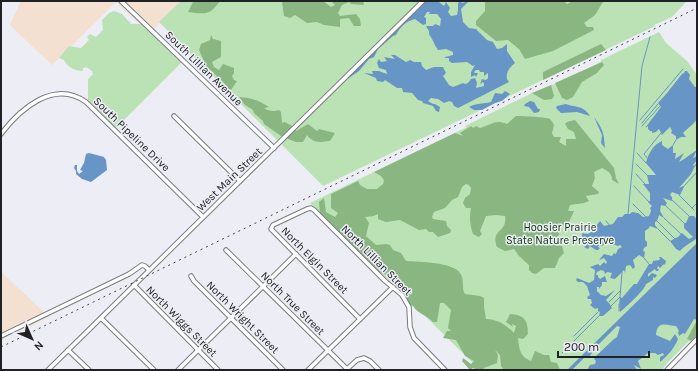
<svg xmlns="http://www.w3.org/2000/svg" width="698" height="371" font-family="Karla,sans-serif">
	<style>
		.industrial { fill: #f3e0d0 }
		.green { fill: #bbe2b4 }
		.forest { fill: #8ab681 }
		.water { fill: #6796c6 }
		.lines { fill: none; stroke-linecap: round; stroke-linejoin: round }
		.stream { stroke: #6796c6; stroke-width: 1 }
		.minor-casing { stroke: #7a7b82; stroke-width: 5.5 }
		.minor { stroke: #fff; stroke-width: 3.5 }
		.rail { stroke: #444548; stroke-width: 1; stroke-dasharray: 2 4; stroke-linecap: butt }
		.labels { text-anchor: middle; stroke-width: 3; stroke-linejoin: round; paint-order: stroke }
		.street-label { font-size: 11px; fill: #202124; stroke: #ecedf5 }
		.park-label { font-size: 11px; fill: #053300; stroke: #ecedf5 }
	</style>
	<rect width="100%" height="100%" fill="#ecedf5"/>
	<g class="industrial">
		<path d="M21,1H181L150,33L116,2L52,65L10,25Z"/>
		<path d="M1,272L49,317L1,340Z"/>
	</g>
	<g class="green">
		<path d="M181,1H687L672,17L654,25L655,26L323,186L159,22Z"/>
		<path d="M114,11L122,14L131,24H143L182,62L116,128L88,100V79L93,74L92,71L86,67L83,68V71C75,71 67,67 64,60L59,58L69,46L81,48L89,40L87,37L90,34L96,37L103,30L102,20L109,13Z"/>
		<path d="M659,32L666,43L687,61L697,75V333L667,363L662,370H480L310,203L467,127L465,126L532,93L534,94L551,86V85L556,84L601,62V60Z"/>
	</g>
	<g class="forest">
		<path d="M199,1H220C209,16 206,14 188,12L193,2Z"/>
		<path d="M283,1H323L331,7L335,5L331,1H363L364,5L351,4L349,2L342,5L338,13L340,16L356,14L360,19L361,26H354L349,18L340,19V27L324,25L317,22L307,23L295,15L290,18L284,16L282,2Z"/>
		<path d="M485,1H564L567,4L573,1H605L603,2L595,15L584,23L587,27H593L594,30L553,51L525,59L519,49L508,40L496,41L476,25V21L485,11Z"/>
		<path d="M211,35L213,39L221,41V57L212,62L214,67L219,70L223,64L234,68V73L232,76L234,80L237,81L231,90L227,88L224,83L203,63L204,61L199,50L201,44L210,40Z"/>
		<path d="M601,44L606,50L543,80V72Z"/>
		<path d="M602,62L604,65L597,73L582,82L573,97L567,100L562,98L555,83Z"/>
		<path d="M551,85L554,96L552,99L544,100L532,93Z"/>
		<path d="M239,97C252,98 258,100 269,107L264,108C268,111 274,112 279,110L281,112L282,123L285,122L292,126L296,131L308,124L317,131L319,129L335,133L330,141C320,142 314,144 307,135L303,142H296L281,136L264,124L263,121L254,113L253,110L245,105Z"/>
		<path d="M516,116C521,116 547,117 550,119C552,121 553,123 554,125L552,133L554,137H561L559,142L566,146V139H576L574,132L568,129L565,124L567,122L575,120L614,168L616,178L619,184L612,180C612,173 608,171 602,168L594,172L595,178L592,186L599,192L598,194L586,196L589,201L584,203L570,205L568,211H574L569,222L559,228V235L553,241L556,243H561L564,253L559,258L555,268H544L536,274L532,273L529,270V265L519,256L514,249L505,251L497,247C490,229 508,233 505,216L496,215L486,216L480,231L482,234L479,237L473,234C470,225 469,218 471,208H466L463,203L465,198L470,194L471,188L469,185L466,184L462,187L458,197L452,200L445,208L434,212L432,217L433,219L446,221L447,226L451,230L450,233L438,237L433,232H429L426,229L419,230L400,220L386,222L378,219V214L374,216L365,217L369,223L366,236L376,245L386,244L390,245L393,250L401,253L406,261C419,262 453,262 460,273C465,280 461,288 465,294L480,296L484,298V307L486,319C497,319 506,325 514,333L516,326L512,324L513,327L506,322L510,314C525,315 528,321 528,334L523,339L518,338C519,349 520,357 531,361L535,351L544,355H549L551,362L557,363L560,370H504L501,366L500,355L495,350L498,355L497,363L484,368L483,370H477L473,368L470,370L462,361L463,358L471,364L474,361L465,356L456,340L443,338L447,331H451L448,328L451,310L444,303H440L437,322H433C427,315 418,314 413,306L410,305L406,297L391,281L393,277L379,272L320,214L319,202L324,198L326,212L335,217L338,213L331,208V194L358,181L360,185L367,189H377L383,184L384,180L381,176L374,172L455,133L463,136L460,133L471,126L473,128L476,126L480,128C492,125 495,119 507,124Z"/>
		<path d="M697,320V335L691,341L687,339Z"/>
	</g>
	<g class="water">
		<path d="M426,1H439V2L444,6L446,2L450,8L448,12L451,16L457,15L458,10V3L460,1L462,3L469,1L461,9L463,22L469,28L476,29L487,40L493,42L497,49L502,48L507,44V51L515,63C509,68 506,72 507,79L509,82L458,108L454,106L452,102L449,101L444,103L438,99L431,98L428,101L433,104H435L440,107L439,112L436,111L433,106L423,103L422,101L418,100L412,93L403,92L402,88H397L385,80L383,82L377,81L376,78L364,73L373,74L372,71H379L387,74L386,70L379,68L377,63L379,59L381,62L387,61L384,57L395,59L391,55H395L406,62L410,60L414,62H421L422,66L426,70L434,67H443L446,73L443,76L449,85L453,87L463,83L465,84L468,83L471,79L475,78L477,83L476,88L484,86V84L483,82L480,84L482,79L486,80L488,78V73L484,76V72H480L479,70H476L474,72L475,73H478L476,77L475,75L471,77V72L475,65L473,66L467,62L452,63L449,61V58H445V57L453,55V52L446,49L438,50C434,45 433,39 429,34V31L426,26H433L435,24L440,26L441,19L437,14H429L430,12H427L424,17L426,18V24L423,25L415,19C406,21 400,27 396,35L393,36L378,49L374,57L369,59L359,71L346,80L317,108Z"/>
		<path d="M685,71H687L690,75L689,79L695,87H697V119C695,123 687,129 683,133L686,137H681L676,140V136L671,133L672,131L670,127L662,135L659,129L656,132L652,133V131H650L648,129V126L645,128L661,107L658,103L667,93L682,74L684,73Z"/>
		<path d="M505,91L510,94L502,101L495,103L482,110H474L469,107C476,103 483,104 491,102L495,93L502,94Z"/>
		<path d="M530,101L534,102L538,109H540L539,112L534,113L529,107L524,106L525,104Z"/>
		<path d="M566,104C577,108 583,105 590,116L577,112L561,113L556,108L557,106Z"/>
		<path d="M594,117C603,129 604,133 605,148L601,143L602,135Z"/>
		<path d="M662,141V145L668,149L673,145V153H676L675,159L684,153L679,162C685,159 690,154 697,150L693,158L697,156V160L693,165L695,166L691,174L679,188L685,185L680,195L672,192L670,195L672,197V201L663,198L667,203L665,206L661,205L660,211L664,218L659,215L657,221L655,222V225L658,229L650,226L649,228L645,231V240L647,242V246L644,248L643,251L645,252L644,258L639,255L633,260L635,267L633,269L630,265L626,266L625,273L624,270L615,279L610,278L612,273L607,272L605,274L604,271L601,270L597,272L596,275H598V277L600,279L605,276L607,282H602V285L599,289V287H597V291L601,295L606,296L615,290L606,300L609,303L612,308L603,316H599L600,312L598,311V308L595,309L590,305L592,303L591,299H588L587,297L590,295L587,286L583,282H578L576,280L577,278L589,283L594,280L595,270L590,267L598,264L600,266L604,262L606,264L607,262L604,258L599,260L604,254L612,256L614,253L616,254L618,249L622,247L620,245L618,246L607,242L605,244L602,246L599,245L598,247L600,248L598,250H596L590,246L588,249L584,247L586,246V244L588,243L586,239L582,238V233L588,234L592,231L600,221L604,226L613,224L618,217H622L625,214H630L632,212L638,213L643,217L649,216L651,211L650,208L652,206L648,202L650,201V193L643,184H649L647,175H656L646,163C648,154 653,145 662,141Z"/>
		<path d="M89,153L104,157L106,160L107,170L91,182L82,179L76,174V171L74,168L75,165H77V171L79,174L83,171L80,170L84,163L86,154Z"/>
		<path d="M689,216H694L697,220V238C691,243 684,246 680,251L676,249L670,241L678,237L682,233L689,239L693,237L684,228V223H686Z"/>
		<path d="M697,243V320L694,319L685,334L683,333L679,336L678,332L679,331L676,326C667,325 657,320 656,335L670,341L675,334L678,339C674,349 668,355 660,362V357L664,355L663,353L658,355L655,353H648L638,361L641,369L634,365L637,370H587L590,365L595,364L596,361L594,359L596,356L614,339L617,337L620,327L617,326L595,348L590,356L584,358L572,370H567Z"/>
		<path d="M659,257H661L666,261L665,265L664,264L660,268L658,266L657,269H659L658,271H656L655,269L648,274V277L652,273L657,275L655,278L653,277V280L646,284C644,291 626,307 620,312C619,307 619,302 620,297L622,298L634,284H637L649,264H652L653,261L659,260L660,259Z"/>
	</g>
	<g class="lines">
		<g class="stream">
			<path d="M640,120L683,69"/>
			<path d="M642,123L658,104"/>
			<path d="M642,126L660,106"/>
			<path d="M673,145L676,140"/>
			<path d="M637,153L646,163"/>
			<path d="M647,158L644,154L661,133"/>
			<path d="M636,164L647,175"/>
			<path d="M695,166L697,163"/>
			<path d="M636,174L645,184"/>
			<path d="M685,185L697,172"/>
			<path d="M634,186L649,202"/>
			<path d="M679,195L694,210"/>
			<path d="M672,200L689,216"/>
			<path d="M633,204L646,217"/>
			<path d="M665,205L684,223"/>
			<path d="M692,208L697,203"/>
			<path d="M628,214L642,66L650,37"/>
			<path d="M664,218L681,234"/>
			<path d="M606,221L610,226"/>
			<path d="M657,221L675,239"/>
			<path d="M658,229L670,241"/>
			<path d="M644,258L649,264"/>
			<path d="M609,302L620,291"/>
			<path d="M611,306L620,297L622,272"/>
			<path d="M619,311V304"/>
			<path d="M574,336L598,312"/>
			<path d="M562,353L599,316"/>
		</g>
		<g class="minor-casing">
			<g id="minor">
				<path d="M121,1L274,148"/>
				<path d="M174,116L240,181"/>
				<path d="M1,134C20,109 54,79 86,102L203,217"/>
				<path d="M226,250L347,369"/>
				<path d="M191,276L194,281L283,370"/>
				<path d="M134,285L218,370"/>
				<path d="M101,318L154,370"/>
				<path d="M360,319L273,231L271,229L273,225L307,209L311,208L314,210L385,281L402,295L409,307L410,327L414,338L445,370"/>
				<path d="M1,336L129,274L142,265L145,266L149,270"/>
				<path d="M68,350L89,370"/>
				<path d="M48,370L423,1"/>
				<path d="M178,370L296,254"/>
				<path d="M308,370L393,287"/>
				<path d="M346,370L357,360L364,358L370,361L379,370"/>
				<path d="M667,370L697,339"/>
			</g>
		</g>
		<use href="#minor" class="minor"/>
		<path class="rail" d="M1,347L697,8"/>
	</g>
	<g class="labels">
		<g class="street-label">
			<text transform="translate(204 68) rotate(44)" y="4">South Lillian Avenue</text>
			<text transform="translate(132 134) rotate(44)" y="4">South Pipeline Drive</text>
			<text transform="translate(229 179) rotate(-44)" y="4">West Main Street</text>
			<text transform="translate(315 260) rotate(45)" y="4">North Elgin Street</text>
			<text transform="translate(377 260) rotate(45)" y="4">North Lillian Street</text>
			<text transform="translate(293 303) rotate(45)" y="4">North True Street</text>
			<text transform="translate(243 317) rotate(45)" y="4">North Wright Street</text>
			<text transform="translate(182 321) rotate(45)" y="4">North Wiggs Street</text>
		</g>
		<g class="park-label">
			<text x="560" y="231">Hoosier Prairie<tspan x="560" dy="13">State Nature Preserve</tspan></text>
		</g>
	</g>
	<rect width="698" height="371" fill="none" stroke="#202124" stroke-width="4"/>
	<g transform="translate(32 339) rotate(135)" stroke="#ecedf5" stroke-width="3" paint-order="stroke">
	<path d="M0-3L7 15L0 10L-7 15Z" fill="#202124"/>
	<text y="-6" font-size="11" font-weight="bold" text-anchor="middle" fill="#202124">N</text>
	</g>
	<path d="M558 351v6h91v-6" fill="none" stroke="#202124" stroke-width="2"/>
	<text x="564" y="351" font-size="12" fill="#202124" stroke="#ecedf5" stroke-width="3" paint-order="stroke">200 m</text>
</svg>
